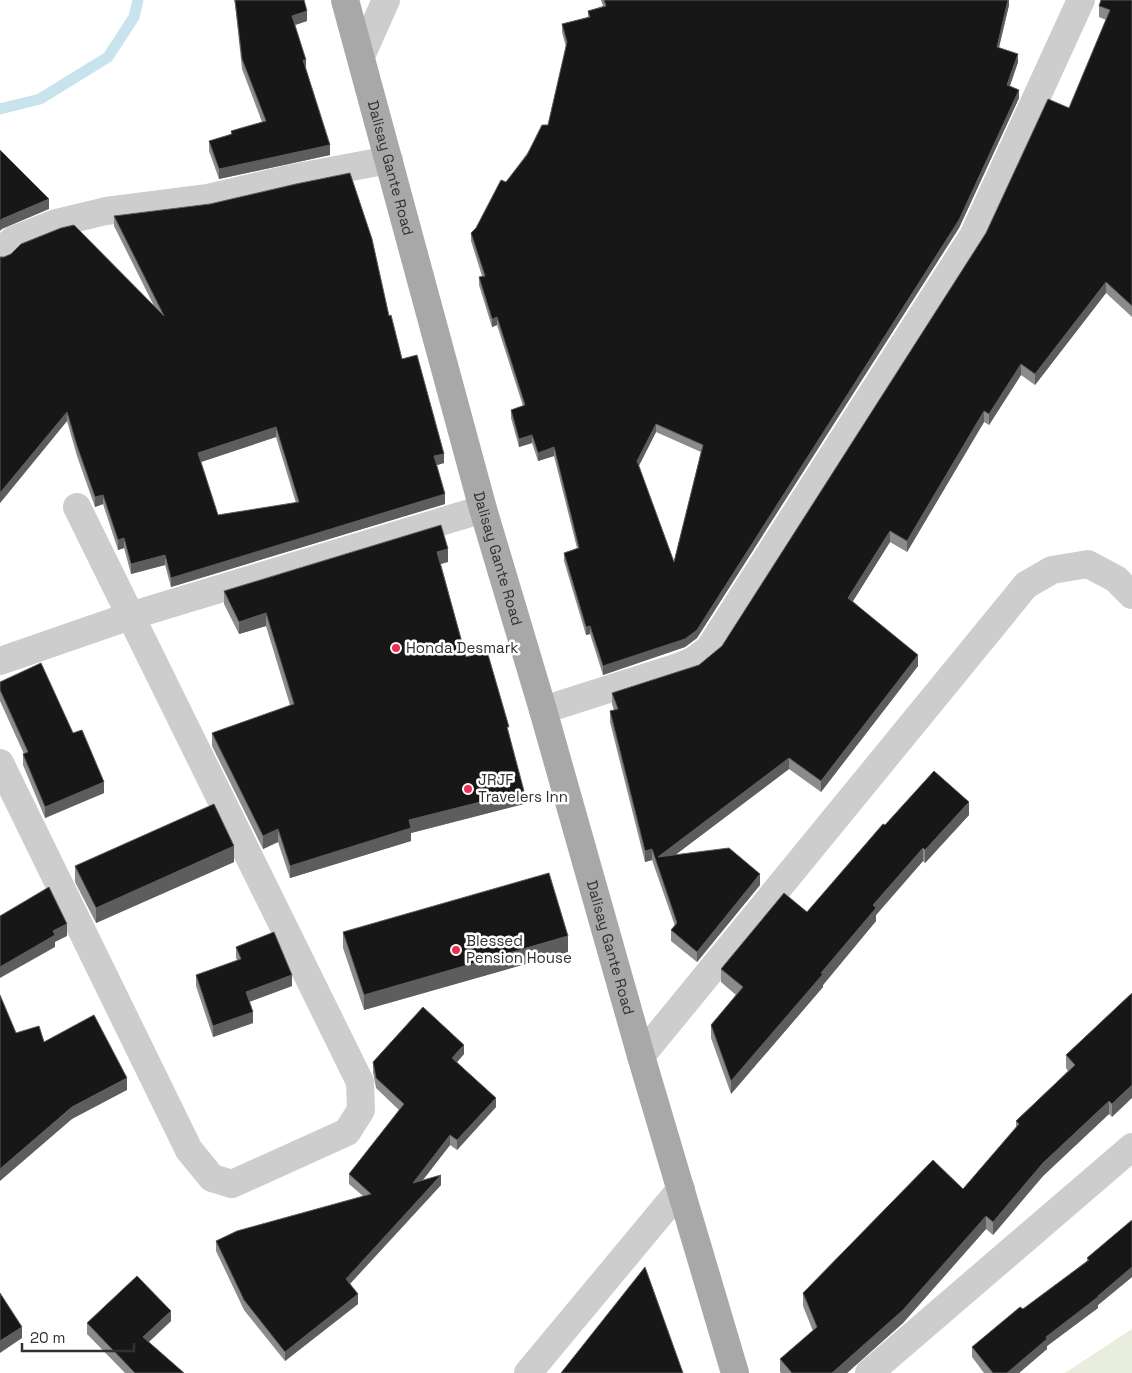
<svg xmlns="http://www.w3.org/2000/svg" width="1132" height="1373" font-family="'Space Grotesk',sans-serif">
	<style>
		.green { fill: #e8edde }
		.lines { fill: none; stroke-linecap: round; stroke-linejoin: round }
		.stream { stroke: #c9e3ed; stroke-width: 11 }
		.minor { stroke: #cdcdcd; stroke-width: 28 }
		.major { stroke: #a8a8a8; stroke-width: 28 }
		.wall { fill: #8b8b8b; fill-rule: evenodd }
		.shaded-wall { fill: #5d5d5d }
		.building { fill: #171717; stroke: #5d5d5d; fill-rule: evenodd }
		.poi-dot { fill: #ea2f51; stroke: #fff; stroke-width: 2 }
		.labels { text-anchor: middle; stroke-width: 5; stroke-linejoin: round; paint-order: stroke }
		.street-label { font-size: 15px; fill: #303030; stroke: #fff }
		.poi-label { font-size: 15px; fill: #303030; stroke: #fff; text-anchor: start }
	</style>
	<rect width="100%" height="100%" fill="#fff"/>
	<path class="green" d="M1132,1329V1373H1065Z"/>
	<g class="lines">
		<path class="stream" d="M0,109L40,99L108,57L134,17L138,0"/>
		<g class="minor">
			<path d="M361,56L386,0"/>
			<path d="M0,252L13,240L56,223L106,211L208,198L293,178L389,160"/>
			<path d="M0,661L130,616L483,509"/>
			<path d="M543,710L675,668L693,661L709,649L973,236L1081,0"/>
			<path d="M0,763L189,1150L212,1178L232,1184L347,1132L361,1110L360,1082L77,507"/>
			<path d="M641,1056L1026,585L1052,570L1088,564L1116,579L1132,595"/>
			<path d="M528,1373L681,1189"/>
			<path d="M869,1373L1132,1147"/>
		</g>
		<path class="major" id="s1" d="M345,0L483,509L543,710L641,1056L735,1373"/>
	</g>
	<g class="wall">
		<path d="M234,0H304L307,21L295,25L306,69L330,155L219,179L209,151V141L231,135V131L262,122L242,69L235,4Z"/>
		<path d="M601,0H1009V5L999,48L1018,62L1010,86L1019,98L959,228L697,638L685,647L603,675L590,634L586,635L564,561V553L577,548L554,456L538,461L532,443L519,447L511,418V410L523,406L497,325L492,327L479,285V277L482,276L471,241V233L476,228L506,182L548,125L566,47L562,32V24L588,17V11L603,6ZM656,432L701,452L674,562L639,466Z"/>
		<path d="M1132,0V317L1106,293L1035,385L1021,375L989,425L984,422L907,552L890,542L853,601L918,666L821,792L789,769L675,855L760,885L697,962L671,941V930L675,926L652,860L645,862L610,722V711L614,710L612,704V693L699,665L722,646L1069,108L1106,20L1099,17V6Z"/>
		<path d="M114,216L389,316L402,359L444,463L437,465L445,504L171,587L165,565L131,574L124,548L118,550L103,504L95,507L77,456L67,421L0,503V257L154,306L114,226ZM276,437L296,503L218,515L201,462Z"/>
		<path d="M448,562L441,564L466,657L509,733L524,804L411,833V841L290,878L278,842L263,849L212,746V733L290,705L266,626L239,634L224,604V591Z"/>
		<path d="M0,682L73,733L104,793L45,818L23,765V754H24L0,701Z"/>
		<path d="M969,815L925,863L923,861L876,915V921L823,985V987L731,1094L711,1038V1025L736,995L721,982V969L807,912L885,825Z"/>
		<path d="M234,862L96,923L75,882V866Z"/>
		<path d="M343,932L568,952L364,1010L343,948Z"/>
		<path d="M236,947L292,986L249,1002L253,1023L213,1037L196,986V975L237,960L236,958Z"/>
		<path d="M1132,993L1112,1117L1109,1114L1043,1176L993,1235L986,1229L903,1323L847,1373H781L780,1372V1359L813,1331L803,1306V1293L963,1189L1016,1127V1121L1068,1071L1066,1068V1055Z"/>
		<path d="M464,1054L457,1062L496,1107L457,1150L450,1145L422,1180L441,1185L350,1284L358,1304L285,1361L244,1310L216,1251V1241L363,1196L349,1184V1174L399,1110L376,1088L373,1072V1062Z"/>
		<path d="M1132,1220V1277L1098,1305V1308L1047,1346V1349L1019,1373H984L972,1357V1347L1087,1261V1258Z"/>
		<path d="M171,1321L149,1342L184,1373H125L87,1334V1323Z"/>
	</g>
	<g class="shaded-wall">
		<path d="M1008,0H1009V5L997,55V47Z"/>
		<path d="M307,11V21L292,26V16Z"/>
		<path d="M1018,54V62L1007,94V85Z"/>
		<path d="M303,60H306V70Z"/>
		<path d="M1019,90V98L959,228L697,638L685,647L603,675V666Z"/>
		<path d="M330,145V155L219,179V169Z"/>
		<path d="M49,199V209L2,229L0,231V221L2,219Z"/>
		<path d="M1106,282V293L1035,385V374Z"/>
		<path d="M497,317V325L492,327V319Z"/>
		<path d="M1021,364V375L989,425V414Z"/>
		<path d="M984,411V422L907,552V541Z"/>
		<path d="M67,412V421L0,503V493Z"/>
		<path d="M656,424V432L637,469V461Z"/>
		<path d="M276,427V437L198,463V453Z"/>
		<path d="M532,435V443L519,447V439Z"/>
		<path d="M554,447V456L538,461V453Z"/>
		<path d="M444,454V463L434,466V456Z"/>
		<path d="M445,494V504L171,587V578Z"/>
		<path d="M103,495V504L95,507V497Z"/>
		<path d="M890,531V542L848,609V598Z"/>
		<path d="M124,538V548L118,550V540Z"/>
		<path d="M448,549V562L437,565V552Z"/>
		<path d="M165,555V565L131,574V564Z"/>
		<path d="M266,613V626L239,634V622Z"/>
		<path d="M590,626V634L586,635V627Z"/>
		<path d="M918,655V666L821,792V781Z"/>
		<path d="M789,758V769L658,868V857Z"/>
		<path d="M104,782V793L45,818V807Z"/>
		<path d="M524,791V804L411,833V841L290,878V866L409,820Z"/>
		<path d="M969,802V815L925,863V850Z"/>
		<path d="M278,829V842L263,849V836Z"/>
		<path d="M234,846V862L96,923V908Z"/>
		<path d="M923,848V861L876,915V921L823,985V987L731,1094V1081L873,905Z"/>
		<path d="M652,849V860L645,862V851Z"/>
		<path d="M760,874V885L697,962V952Z"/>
		<path d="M67,924V936L55,942V947L0,978V967L53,931Z"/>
		<path d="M568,936V952L364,1010V995Z"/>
		<path d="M292,975V986L246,1003V992Z"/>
		<path d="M253,1012V1023L213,1037V1026Z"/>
		<path d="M464,1045V1054L452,1068V1058Z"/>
		<path d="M127,1078V1090L72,1119L0,1181V1169L72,1107Z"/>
		<path d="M1132,1085V1098L1112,1117V1104Z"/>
		<path d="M496,1098V1107L457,1150V1140Z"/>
		<path d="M1109,1101V1114L1043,1176L993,1235V1222L1043,1163Z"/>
		<path d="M450,1135V1145L413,1193V1183Z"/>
		<path d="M441,1175V1185L346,1288V1279Z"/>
		<path d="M986,1216V1229L903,1323L847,1373H832Z"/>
		<path d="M1132,1267V1277L1098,1305V1308L1047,1346V1349L1019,1373H1007L1046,1337L1098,1296Z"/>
		<path d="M358,1294V1304L285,1361V1352Z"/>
		<path d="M171,1311V1321L143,1347V1337Z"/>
		<path d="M22,1327V1338L0,1353V1341Z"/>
	</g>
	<g class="building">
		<path d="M235,0H304L307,11L292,16L306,60H303L330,145L219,169L209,141L232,134L231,131L266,121L242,59Z"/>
		<path d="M604,0H1008L997,47L1018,54L1007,85L1019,90L959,220L697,630L685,639L603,666L590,626L586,627L564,553L579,548L554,447L538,453L532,435L519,439L511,410L525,405L497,317L492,319L479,277L485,276L471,233L476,228L501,180L506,182L527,155L542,125H548L567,42L562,24L590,17L588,11L606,6ZM656,424L703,445L674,562L637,461Z"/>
		<path d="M1101,0H1132V306L1106,282L1035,374L1021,364L989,414L984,411L907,541L890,531L848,598L918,655L821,781L789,758L658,857L729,848L760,874L697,952L671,930L677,923L652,849L645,851L610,711L618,709L612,693L699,665L722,646L986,233L1048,99L1069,108L1110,10L1099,6Z"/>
		<path d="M0,150L49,199L2,219L0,221Z"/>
		<path d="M350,173L372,239L389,316L391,315L402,359L417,355L444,454L434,456L445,494L171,578L165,555L131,564L124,538L118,540L103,495L95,497L77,446L67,412L0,493V257H4L11,254L21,244L61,228L74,225L164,316L114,216L210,204L296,184ZM276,427L299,502L218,515L198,453Z"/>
		<path d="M441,525L448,549L437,552L466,657L487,651L509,727H507L524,791L409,820L411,828L290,866L278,829L263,836L212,733L294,704L266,613L239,622L224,591Z"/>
		<path d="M41,663L73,733L82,730L104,782L45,807L23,754L28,752L0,690V682Z"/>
		<path d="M934,771L969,802L925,850L923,848L873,905L876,908L821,973L823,974L731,1081L711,1025L743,987L721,969L784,893L807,912L883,824L885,825Z"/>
		<path d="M214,804L234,846L96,908L75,866Z"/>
		<path d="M549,873L568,936L364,995L343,932Z"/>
		<path d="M49,887L67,924L53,931L55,935L0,967V916Z"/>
		<path d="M274,932L292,975L246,992L253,1012L213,1026L196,975L241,959L236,947Z"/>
		<path d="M1132,993V1085L1112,1104L1109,1101L1043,1163L993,1222L986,1216L903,1310L832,1373H792L780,1359L817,1327L803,1293L933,1160L963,1189L1019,1124L1016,1121L1075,1065L1066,1055Z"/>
		<path d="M0,995L16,1033L39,1026L44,1042L94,1015L127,1078L72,1107L0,1169Z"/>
		<path d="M423,1007L464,1045L452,1058L496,1098L457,1140L450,1135L413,1183L441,1175L346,1279L358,1294L285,1352L244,1300L216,1241L237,1231L371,1194L349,1174L404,1104L376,1078L373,1062Z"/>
		<path d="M1132,1220V1267L1098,1296V1297L1046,1337L1047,1339L1007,1373H993L972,1347L1020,1307L1023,1309L1089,1260L1087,1258Z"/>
		<path d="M645,1267L683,1373H561Z"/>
		<path d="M137,1276L171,1311L143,1337L184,1373H135L87,1323Z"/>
		<path d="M0,1293L22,1327L0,1341Z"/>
	</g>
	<g class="poi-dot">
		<circle cx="396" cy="648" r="5"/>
		<circle cx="468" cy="789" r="5"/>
		<circle cx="456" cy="950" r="5"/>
	</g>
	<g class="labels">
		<g class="street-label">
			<text dy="5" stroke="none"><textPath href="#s1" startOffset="174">Dalisay Gante Road</textPath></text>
			<text dy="5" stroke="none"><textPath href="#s1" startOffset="579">Dalisay Gante Road</textPath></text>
			<text dy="5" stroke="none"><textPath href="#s1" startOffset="984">Dalisay Gante Road</textPath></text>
		</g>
		<g class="poi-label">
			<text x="406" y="653">Honda Desmark</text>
			<text x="478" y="785">JRJF<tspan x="478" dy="17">Travelers Inn</tspan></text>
			<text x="466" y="946">Blessed<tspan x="466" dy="17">Pension House</tspan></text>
		</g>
	</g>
	<path d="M22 1343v8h112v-8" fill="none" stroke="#303030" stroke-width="2.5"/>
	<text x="30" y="1343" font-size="15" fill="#303030" stroke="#ffffff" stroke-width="4" paint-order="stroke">20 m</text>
</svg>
